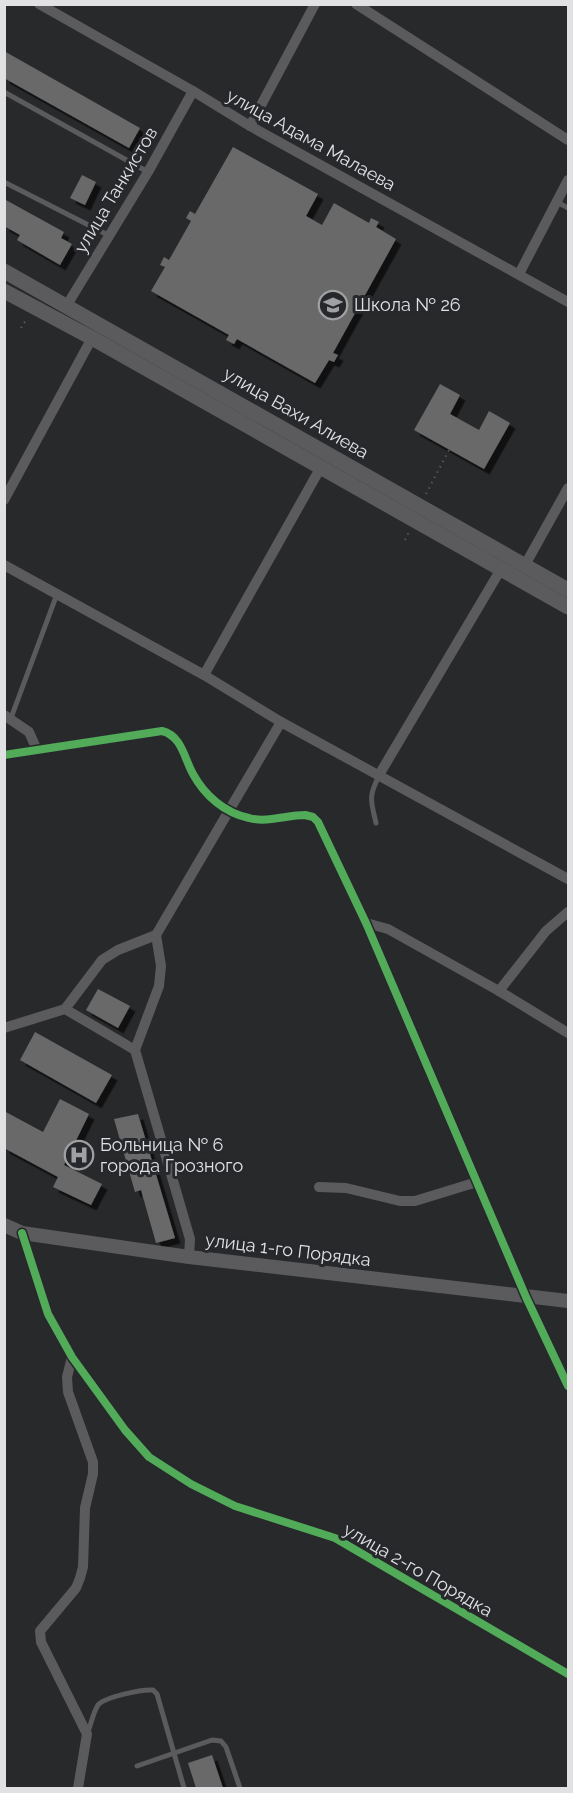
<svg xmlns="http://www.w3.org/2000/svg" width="573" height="1793" font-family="Raleway,sans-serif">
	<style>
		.building { fill: #69696b; filter: url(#shadow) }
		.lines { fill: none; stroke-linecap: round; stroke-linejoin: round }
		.path { stroke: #565758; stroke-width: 2; stroke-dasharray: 1.5 4.5; stroke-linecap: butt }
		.service { stroke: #5b5b5d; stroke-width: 5 }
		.minor { stroke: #5b5b5d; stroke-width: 10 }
		.tertiary { stroke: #5b5b5d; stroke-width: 14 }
		.secondary { stroke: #5b5b5d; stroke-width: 15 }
		.cycleway-casing { stroke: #27282c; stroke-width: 11 }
		.cycleway { stroke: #51ab58; stroke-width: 8 }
		.labels { text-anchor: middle; stroke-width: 6; stroke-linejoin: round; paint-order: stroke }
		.street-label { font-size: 18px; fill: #e1e1e4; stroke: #27282c }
		.poi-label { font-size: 18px; fill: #e1e1e4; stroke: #27282c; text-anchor: start }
	</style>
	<defs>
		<filter id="shadow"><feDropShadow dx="5.5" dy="5.5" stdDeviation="0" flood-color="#0009"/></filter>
	</defs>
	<rect width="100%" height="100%" fill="#28292b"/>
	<g class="building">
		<path d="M4,51L140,128L129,148L4,78Z"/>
		<path d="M233,147L318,194L306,216L322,225L334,203L369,223L371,218L379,222L376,227L396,239L333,353L338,355L334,362L329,360L315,383L237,339L234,344L226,340L229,335L151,291L165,267L160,265L164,257L169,260L191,221L186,218L190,211L195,214Z"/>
		<path d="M82,175L96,182L85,205L70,198Z"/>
		<path d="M4,199L64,232L61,238L72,244L60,265L17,240L20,235L4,226Z"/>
		<path d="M440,384L460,395L450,414L479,430L489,411L510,423L484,469L414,430Z"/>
		<path d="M98,989L130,1006L118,1028L86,1010Z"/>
		<path d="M35,1032L112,1075L96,1103L20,1060Z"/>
		<path d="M60,1099L89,1114L64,1165L102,1184L91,1205L53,1187L58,1177L4,1148V1111L43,1132Z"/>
		<path d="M138,1114L175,1238L156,1243L141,1190L135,1192L114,1119Z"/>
		<path d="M212,1755L223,1788H196L188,1763Z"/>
	</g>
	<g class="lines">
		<g class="path">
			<path d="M21,328L26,320"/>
			<path d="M426,494L449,450"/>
			<path d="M405,540L409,532"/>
		</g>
		<g class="service">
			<path d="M4,92L148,172"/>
			<path d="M4,182L110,236"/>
			<path d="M557,202L568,208"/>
			<path d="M11,718L57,594"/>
			<path d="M376,823C371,801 368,797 379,776"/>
			<path d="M88,1732C91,1724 93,1713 98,1705C105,1697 142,1689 153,1690L157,1694L184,1788"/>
			<path d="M137,1766L212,1740L221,1741L226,1747L240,1788"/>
		</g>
		<g class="minor">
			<path d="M39,4L193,91L250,126L568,302"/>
			<path d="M356,4L568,140"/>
			<path d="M250,126L315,4"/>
			<path d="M519,274L568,180"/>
			<path d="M67,305L148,172L193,91"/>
			<path d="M4,500L92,338"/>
			<path d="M4,565L204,675L281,722L568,879"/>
			<path d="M525,565L568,488"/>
			<path d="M204,675L321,467"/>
			<path d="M4,715L29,732L37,750"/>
			<path d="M4,755L162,731C182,736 184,758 193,774C205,796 225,813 249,818C267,823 287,815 305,815L313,817L318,822L366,923L526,1297L568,1386"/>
			<path d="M379,775L501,569"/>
			<path d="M366,923L388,929L499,991L568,1033"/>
			<path d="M499,991L546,931L568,912"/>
			<path d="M65,1009L102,960L118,950L156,935L281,722"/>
			<path d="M4,1028L65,1009L135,1050L190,1239L189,1257"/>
			<path d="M135,1050L159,986L161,966L156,935"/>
			<path d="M319,1187L346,1188L400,1201H415L477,1182"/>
			<path d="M22,1233L48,1314L72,1357L125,1430L149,1457L191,1484L235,1506L335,1538L568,1674"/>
			<path d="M72,1357L67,1377L68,1392L93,1462V1474L85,1508L83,1567L80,1578L76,1588L40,1631L41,1642L87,1734L78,1788"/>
		</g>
		<path class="tertiary" d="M4,1225L22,1233L189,1257L568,1301"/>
		<g class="secondary">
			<path d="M4,271L568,590"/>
			<path d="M4,291L92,338L568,607"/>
		</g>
		<g class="cycleway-casing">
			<g id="cycleway">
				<path d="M4,755L162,731C182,736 184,758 193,774C205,796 225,813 249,818C267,823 287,815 305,815L313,817L318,822L366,923L526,1297L568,1386"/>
				<path d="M22,1233L48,1314L72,1357L125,1430L149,1457L191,1484L235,1506L335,1538L568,1674"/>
			</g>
		</g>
		<use href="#cycleway" class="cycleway"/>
	</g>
	<defs>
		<g id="school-ring" transform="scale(1.5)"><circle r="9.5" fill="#27282c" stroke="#a0a1a3" stroke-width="1.5"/><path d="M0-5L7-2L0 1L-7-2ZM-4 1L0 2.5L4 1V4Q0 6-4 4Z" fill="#a0a1a3"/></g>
		<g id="hospital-ring" transform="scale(1.5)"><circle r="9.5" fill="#27282c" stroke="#a0a1a3" stroke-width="1.5"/><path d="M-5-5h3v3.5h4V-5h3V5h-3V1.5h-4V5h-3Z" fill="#a0a1a3"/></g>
	</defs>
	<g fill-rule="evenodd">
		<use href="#school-ring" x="333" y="305"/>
		<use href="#hospital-ring" x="79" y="1155"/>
	</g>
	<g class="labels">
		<g class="street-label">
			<text transform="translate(311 140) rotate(29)" y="6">улица Адама Малаева</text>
			<text transform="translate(116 190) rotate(-59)" y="6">улица Танкистов</text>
			<text transform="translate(296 413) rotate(30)" y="6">улица Вахи Алиева</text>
			<text transform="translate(288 1250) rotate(7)" y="6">улица 1-го Порядка</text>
			<text transform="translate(418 1570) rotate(30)" y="6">улица 2-го Порядка</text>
		</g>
		<g class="poi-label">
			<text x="354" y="311">Школа № 26</text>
			<text x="100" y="1151">Больница № 6<tspan x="100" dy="21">города Грозного</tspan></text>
		</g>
	</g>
	<rect width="573" height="1793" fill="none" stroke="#e1e1e4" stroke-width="12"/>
</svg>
